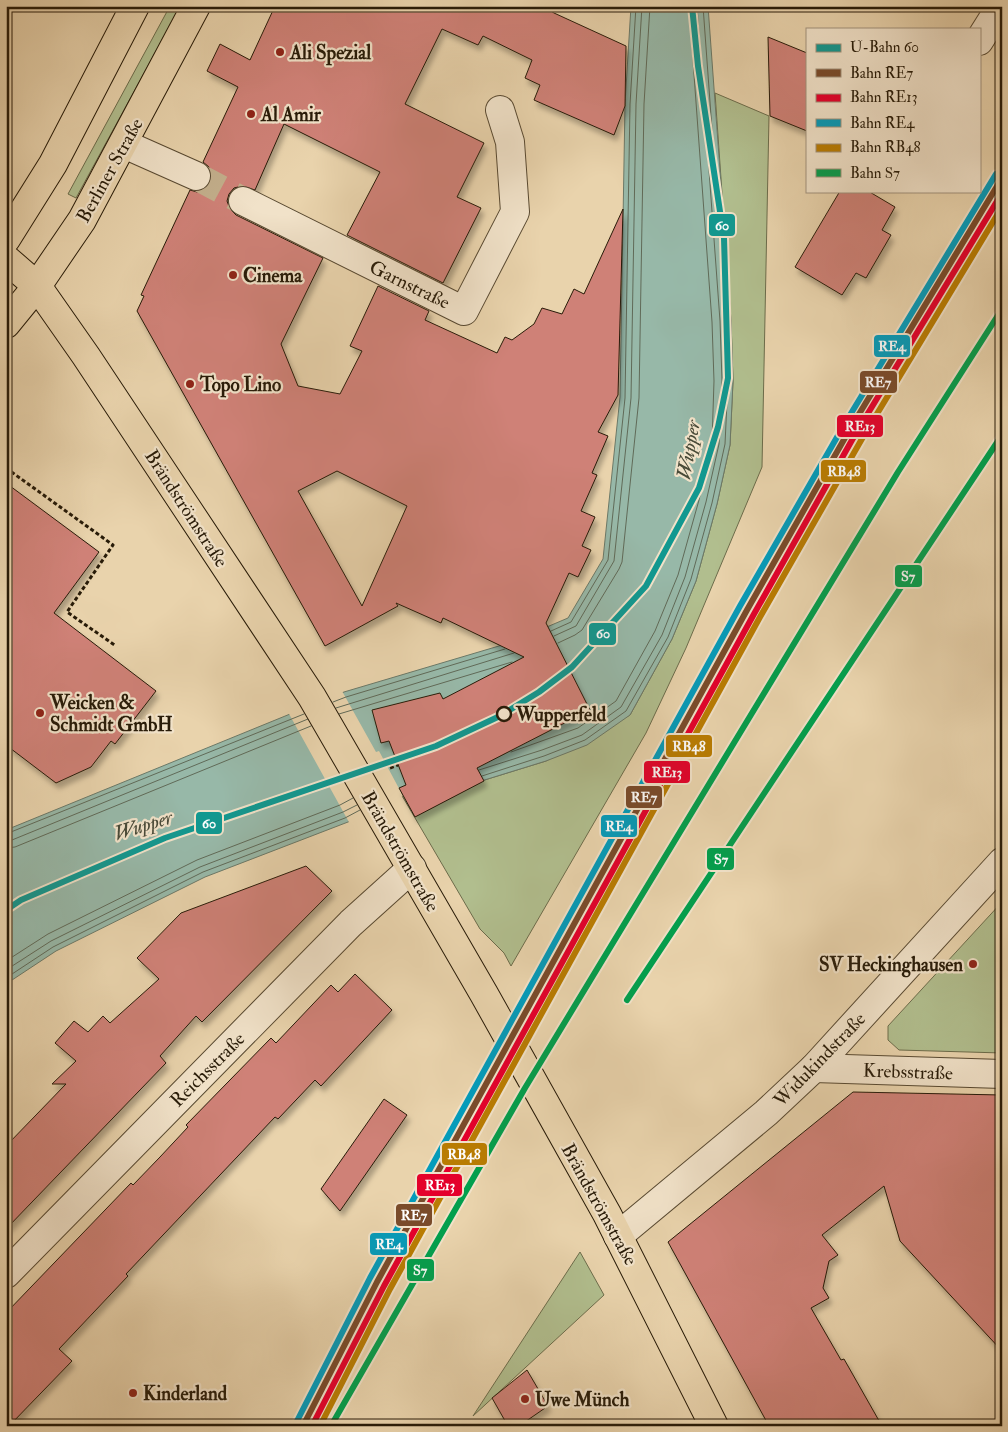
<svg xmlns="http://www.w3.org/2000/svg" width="1008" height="1432" font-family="'IM FELL Double Pica',serif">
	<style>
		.green { fill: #b1be8e; stroke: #6c6c4b }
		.water { fill: #97b8a8; stroke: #6b7968 }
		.pier { fill: #e9d3ac }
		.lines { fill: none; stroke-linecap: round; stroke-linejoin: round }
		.shore { stroke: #606a58; stroke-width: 1 }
		.building { fill: #cf8177; stroke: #281b08; fill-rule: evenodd; filter: url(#shadow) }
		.minor-tunnel { stroke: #c2ae8b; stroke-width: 28; stroke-dasharray: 28 14; stroke-linecap: butt }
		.minor-casing { stroke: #584931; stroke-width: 30 }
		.major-casing { stroke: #281b08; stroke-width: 30 }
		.path { stroke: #281b08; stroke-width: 3; stroke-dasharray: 4 2.5; stroke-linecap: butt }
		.minor { stroke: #f1e2c9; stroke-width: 28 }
		.major { stroke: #e9d3ac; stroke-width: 28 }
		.rail-1-casing { stroke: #f1e2c9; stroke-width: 10 }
		.rail-2-casing { stroke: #f1e2c9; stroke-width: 10 }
		.rail-3-casing { stroke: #f1e2c9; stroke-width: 10 }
		.rail-4-casing { stroke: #f1e2c9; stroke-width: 10 }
		.rail-5-casing { stroke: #f1e2c9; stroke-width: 10 }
		.rail-1 { stroke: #7a4b2a; stroke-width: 6 }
		.rail-2 { stroke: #e4002b; stroke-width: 6 }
		.rail-3 { stroke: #049bba; stroke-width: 6 }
		.rail-4 { stroke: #b97c02; stroke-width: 6 }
		.rail-5 { stroke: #029f4d; stroke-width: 6 }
		.metro-1-casing { stroke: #f1e2c9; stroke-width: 10 }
		.metro-1 { stroke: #129890; stroke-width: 6 }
		.poi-dot { fill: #8f2418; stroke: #f1e2c9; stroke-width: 2 }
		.stop-dot { fill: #f1e2c9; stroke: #281b08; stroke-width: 2.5 }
		.labels { text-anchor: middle; stroke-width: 4.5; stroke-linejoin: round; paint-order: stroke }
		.poi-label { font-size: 19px; font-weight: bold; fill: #281b08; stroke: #f1e2c9; text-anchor: start }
		.street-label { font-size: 19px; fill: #281b08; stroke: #f1e2c9 }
		.stop-label { font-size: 19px; font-weight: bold; fill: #281b08; stroke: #f1e2c9; text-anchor: start }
		.water-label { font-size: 20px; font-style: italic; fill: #494a38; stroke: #f1e2c9 }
		.line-badge { stroke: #f1e2c9; stroke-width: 2 }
		.badge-label { font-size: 14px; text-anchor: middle; font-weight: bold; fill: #fff }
	</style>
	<defs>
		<filter id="shadow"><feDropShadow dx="3" dy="5.5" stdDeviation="2.5" flood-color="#0004"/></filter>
	</defs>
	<rect width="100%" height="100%" fill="#e9d3ac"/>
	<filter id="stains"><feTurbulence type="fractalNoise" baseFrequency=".004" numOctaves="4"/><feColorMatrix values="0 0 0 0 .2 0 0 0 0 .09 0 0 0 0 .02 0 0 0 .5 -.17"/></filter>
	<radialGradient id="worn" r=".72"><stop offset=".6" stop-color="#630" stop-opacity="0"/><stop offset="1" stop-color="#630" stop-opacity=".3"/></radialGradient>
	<g class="green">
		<path d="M170,6L180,7L76,198L68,194Z"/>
		<path d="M715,93L769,116L762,467L686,648L646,733L511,966L504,953L480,929L401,794L413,788L478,782L546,761L630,715L672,639L696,581L717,504L730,445L733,381L731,321Z"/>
		<path d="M1002,902V1053L899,1050L888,1040V1026Z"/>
		<path d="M580,1252L604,1295L473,1416Z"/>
	</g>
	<path class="water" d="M631,6H708L731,321L733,381L730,445L717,504L696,581L672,639L630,715L587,745L546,761L478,782L413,788L348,822L205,877L56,951L6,984V830L344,692L509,643L568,618L603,559L620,397L625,104Z"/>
	<path class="pier" d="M342,691L376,752L379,751L403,796L350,824L288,712Z"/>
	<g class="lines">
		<g class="shore">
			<path d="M551,631L571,622L608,560L625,398L630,104L636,6"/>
			<path d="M554,636L576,626L614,561L631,398L636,104L642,6"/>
			<path d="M558,643L575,635L582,630L619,569L622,562L639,398L644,104L650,6"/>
			<path d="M333,702L346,697L505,649"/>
			<path d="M336,708L514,653"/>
			<path d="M339,714L512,662"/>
			<path d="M511,752L578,728L616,701L655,631L678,575L699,500L712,442L714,381L712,322L689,6"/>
			<path d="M479,770L542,750L582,735L621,707L662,635L685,577L706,502L719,444L722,381L720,321L697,6"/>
			<path d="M482,776L544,756L585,740L626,711L668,637L691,579L712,503L725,444L728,381L726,321L703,6"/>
			<path d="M6,834L304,714"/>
			<path d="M6,840H12L308,719"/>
			<path d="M6,848L15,847L311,726"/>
			<path d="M6,961L48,934L197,860L340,805L353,798"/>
			<path d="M6,970L51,941L200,867L343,812L357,805"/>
			<path d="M6,978L53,947L203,872L345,818L360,810"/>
		</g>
	</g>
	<g class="building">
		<path d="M275,6H543L554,13L626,46L625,106L614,135L534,100L540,85L525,78L532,60L483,36L478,45L442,29L405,104L484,143L457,197L481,208L443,283L347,235L380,172L284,124L255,190L242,186L234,188L229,194L227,201L230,209L236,215L323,258L281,344L298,386L340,394L362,351L350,346L378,286L429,311L425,320L497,353L505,337L512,340L534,324L542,308L562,314L574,289L584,294L623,209L618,395L598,432L608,436L592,473L597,475L581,511L595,517L582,546L591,550L578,577L569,573L546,623L590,710L477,768L484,781L415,817L399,788L406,785L389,741L381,743L372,710L440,693L443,699L524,657L443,618L441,623L396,603L398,606L325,646L137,311L144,296L141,295L190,190L197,192L205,189L210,182L211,174L209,167L203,162L238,87L207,71L220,44L250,60ZM337,471L407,506L362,606L298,491Z"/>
		<path d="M768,37L807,53V131L770,116Z"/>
		<path d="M840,191H868L895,207L882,230L891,235L866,278L856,273L842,295L795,267Z"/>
		<path d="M6,483L99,552L54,613L156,691L115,744L111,741L91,767L56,783L6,745Z"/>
		<path d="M306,866L332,891L202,1022L196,1016L160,1056L166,1063L6,1229V1146L66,1084H52L76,1061L55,1043L74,1021L88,1032L103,1016L110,1023L159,979L137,958L181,913Z"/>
		<path d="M355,974L392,1010L321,1086L315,1080L278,1119L275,1117L126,1274L128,1276L59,1349L72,1361L9,1426H6V1313L131,1183L133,1185L160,1157L188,1127L186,1125L271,1038L276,1043L331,985L338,992Z"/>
		<path d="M853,1092L1002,1095V1351L900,1241L884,1186L822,1235L838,1255L829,1261L823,1288L829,1298L811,1308L841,1360L844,1359L882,1426H769L668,1242Z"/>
		<path d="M384,1099L407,1115L340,1211L321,1189Z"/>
		<path d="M527,1370L548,1406L519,1426H508L492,1398Z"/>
	</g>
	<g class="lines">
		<path class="minor-tunnel" d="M196,176L243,201"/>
		<g class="minor-casing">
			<g id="minor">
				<path d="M979,41L1001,6"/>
				<path d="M124,144L196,176"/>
				<path d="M243,201L464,311L515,212L510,142L500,110"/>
				<path d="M814,1068L1002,1074"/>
				<path d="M618,1236L766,1113L814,1068L1002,862"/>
				<path d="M6,1274L351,923L412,868"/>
			</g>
		</g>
		<g class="major-casing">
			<g id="major">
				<path d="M6,239L53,164L135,6"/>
				<path d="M6,259L37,286L86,356L312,697L484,994L607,1214L714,1426"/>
				<path d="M6,324L37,286L82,220L196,6"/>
			</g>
		</g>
		<g class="path">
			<path d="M6,468L113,545L67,612L116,646"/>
			<path d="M390,768L398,765"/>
		</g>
		<use href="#minor" class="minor"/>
		<use href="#major" class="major"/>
		<g class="rail-1-casing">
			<path id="rail-1" d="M303,1426L377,1282L747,610L850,429L1002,178"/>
		</g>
		<g class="rail-2-casing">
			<path id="rail-2" d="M312,1426L384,1286L754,614L856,433L1002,193"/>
		</g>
		<g class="rail-3-casing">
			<path id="rail-3" d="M296,1423L370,1278L740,606L844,425L996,174"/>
		</g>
		<g class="rail-4-casing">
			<path id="rail-4" d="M320,1426L390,1289L760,617L863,437L1002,207"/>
		</g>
		<g class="rail-5-casing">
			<g id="rail-5">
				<path d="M627,1000L1002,435"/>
				<path d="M331,1426L525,1088L898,472L1002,309"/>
			</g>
		</g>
		<use href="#rail-1" class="rail-1"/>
		<use href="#rail-2" class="rail-2"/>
		<use href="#rail-3" class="rail-3"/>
		<use href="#rail-4" class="rail-4"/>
		<use href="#rail-5" class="rail-5"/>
		<g class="metro-1-casing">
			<path id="metro-1" d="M6,910L21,900L165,838L436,746L500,716L539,692L572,667L646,586L699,488L718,427L728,378L724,238L698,66L692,6"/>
		</g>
		<use href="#metro-1" class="metro-1"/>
	</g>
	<g class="poi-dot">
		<circle cx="280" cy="52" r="5"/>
		<circle cx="251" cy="114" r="5"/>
		<circle cx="233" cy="275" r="5"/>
		<circle cx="190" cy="384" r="5"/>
		<circle cx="40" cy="713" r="5"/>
		<circle cx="973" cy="964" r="5"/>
		<circle cx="133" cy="1393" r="5"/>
		<circle cx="525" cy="1399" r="5"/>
	</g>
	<circle class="stop-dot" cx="504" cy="714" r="7"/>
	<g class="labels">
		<g class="poi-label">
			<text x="290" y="59">Ali Spezial</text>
			<text x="261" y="121">Al Amir</text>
			<text x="243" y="282">Cinema</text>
			<text x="200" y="391">Topo Lino</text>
			<text x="50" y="709">Weicken &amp;<tspan x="50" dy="22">Schmidt GmbH</tspan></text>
			<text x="963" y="971" text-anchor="end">SV Heckinghausen</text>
			<text x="143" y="1400">Kinderland</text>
			<text x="535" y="1406">Uwe Münch</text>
		</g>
		<g class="street-label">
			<text transform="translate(109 170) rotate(-61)" y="7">Berliner Straße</text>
			<text transform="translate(410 284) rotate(26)" y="7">Garnstraße</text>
			<text transform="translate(187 508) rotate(57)" y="7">Brändströmstraße</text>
			<text transform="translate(401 851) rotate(60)" y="7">Brändströmstraße</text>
			<text transform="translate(819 1059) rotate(-46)" y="7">Widukindstraße</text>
			<text transform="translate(207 1069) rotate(-45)" y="7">Reichsstraße</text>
			<text transform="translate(908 1071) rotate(2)" y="7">Krebsstraße</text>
			<text transform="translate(600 1204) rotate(61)" y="7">Brändströmstraße</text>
		</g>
		<g class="stop-label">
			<text x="516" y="721">Wupperfeld</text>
		</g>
		<g class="water-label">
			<text transform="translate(688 450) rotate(-80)" y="7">Wupper</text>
			<text transform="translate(143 825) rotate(-17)" y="7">Wupper</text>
		</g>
	</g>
	<g class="line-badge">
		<rect x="708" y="213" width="28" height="24" rx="5" fill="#129890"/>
		<rect x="873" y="334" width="38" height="24" rx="5" fill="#049bba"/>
		<rect x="859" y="370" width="39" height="24" rx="5" fill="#7a4b2a"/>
		<rect x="836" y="414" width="48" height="24" rx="5" fill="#e4002b"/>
		<rect x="820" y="459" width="47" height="24" rx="5" fill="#b97c02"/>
		<rect x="894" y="564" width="29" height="24" rx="5" fill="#029f4d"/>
		<rect x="588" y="622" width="29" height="24" rx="5" fill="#129890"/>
		<rect x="665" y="734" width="48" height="24" rx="5" fill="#b97c02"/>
		<rect x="643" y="760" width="48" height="24" rx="5" fill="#e4002b"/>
		<rect x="625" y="785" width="38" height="24" rx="5" fill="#7a4b2a"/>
		<rect x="195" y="811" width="28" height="24" rx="5" fill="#129890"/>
		<rect x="600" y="814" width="38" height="24" rx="5" fill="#049bba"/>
		<rect x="706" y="847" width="29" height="24" rx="5" fill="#029f4d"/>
		<rect x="441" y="1142" width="47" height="24" rx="5" fill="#b97c02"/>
		<rect x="416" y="1173" width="47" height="24" rx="5" fill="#e4002b"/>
		<rect x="395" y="1203" width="38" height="24" rx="5" fill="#7a4b2a"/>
		<rect x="369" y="1232" width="39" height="24" rx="5" fill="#049bba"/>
		<rect x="406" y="1258" width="29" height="24" rx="5" fill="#029f4d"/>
	</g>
	<g class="badge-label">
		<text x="722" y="230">60</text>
		<text x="892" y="351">RE4</text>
		<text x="878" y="387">RE7</text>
		<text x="860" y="431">RE13</text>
		<text x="844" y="476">RB48</text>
		<text x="908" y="581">S7</text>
		<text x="603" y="638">60</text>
		<text x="689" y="751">RB48</text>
		<text x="667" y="777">RE13</text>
		<text x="644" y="802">RE7</text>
		<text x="209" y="828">60</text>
		<text x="619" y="831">RE4</text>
		<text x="721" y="864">S7</text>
		<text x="464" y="1159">RB48</text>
		<text x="440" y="1190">RE13</text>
		<text x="414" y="1220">RE7</text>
		<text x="389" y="1249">RE4</text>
		<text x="420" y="1275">S7</text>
	</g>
	<rect width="1008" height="1432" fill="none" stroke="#e9d3ac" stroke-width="25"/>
	<rect x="8" y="8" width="993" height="1417" fill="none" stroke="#281b08" stroke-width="2.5"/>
	<rect x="12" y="12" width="983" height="1407" fill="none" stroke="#281b08"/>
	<rect x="806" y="28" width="175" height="165" fill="#f1e2c9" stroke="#a1927c"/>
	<rect x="816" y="44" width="25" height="8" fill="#129890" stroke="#a1927c"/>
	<text x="850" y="52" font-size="15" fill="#281b08">U-Bahn 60</text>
	<rect x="816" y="69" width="25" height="8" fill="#7a4b2a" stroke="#a1927c"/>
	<text x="850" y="78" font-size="15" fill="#281b08">Bahn RE7</text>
	<rect x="816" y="94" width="25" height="8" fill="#e4002b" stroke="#a1927c"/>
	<text x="850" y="102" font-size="15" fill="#281b08">Bahn RE13</text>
	<rect x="816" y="119" width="25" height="8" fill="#049bba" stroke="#a1927c"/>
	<text x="850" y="128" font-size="15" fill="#281b08">Bahn RE4</text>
	<rect x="816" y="144" width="25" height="8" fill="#b97c02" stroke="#a1927c"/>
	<text x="850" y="152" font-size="15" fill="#281b08">Bahn RB48</text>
	<rect x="816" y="169" width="25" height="8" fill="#029f4d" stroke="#a1927c"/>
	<text x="850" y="178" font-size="15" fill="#281b08">Bahn S7</text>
	<rect width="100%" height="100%" filter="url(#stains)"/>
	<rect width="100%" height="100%" fill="url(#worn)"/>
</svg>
